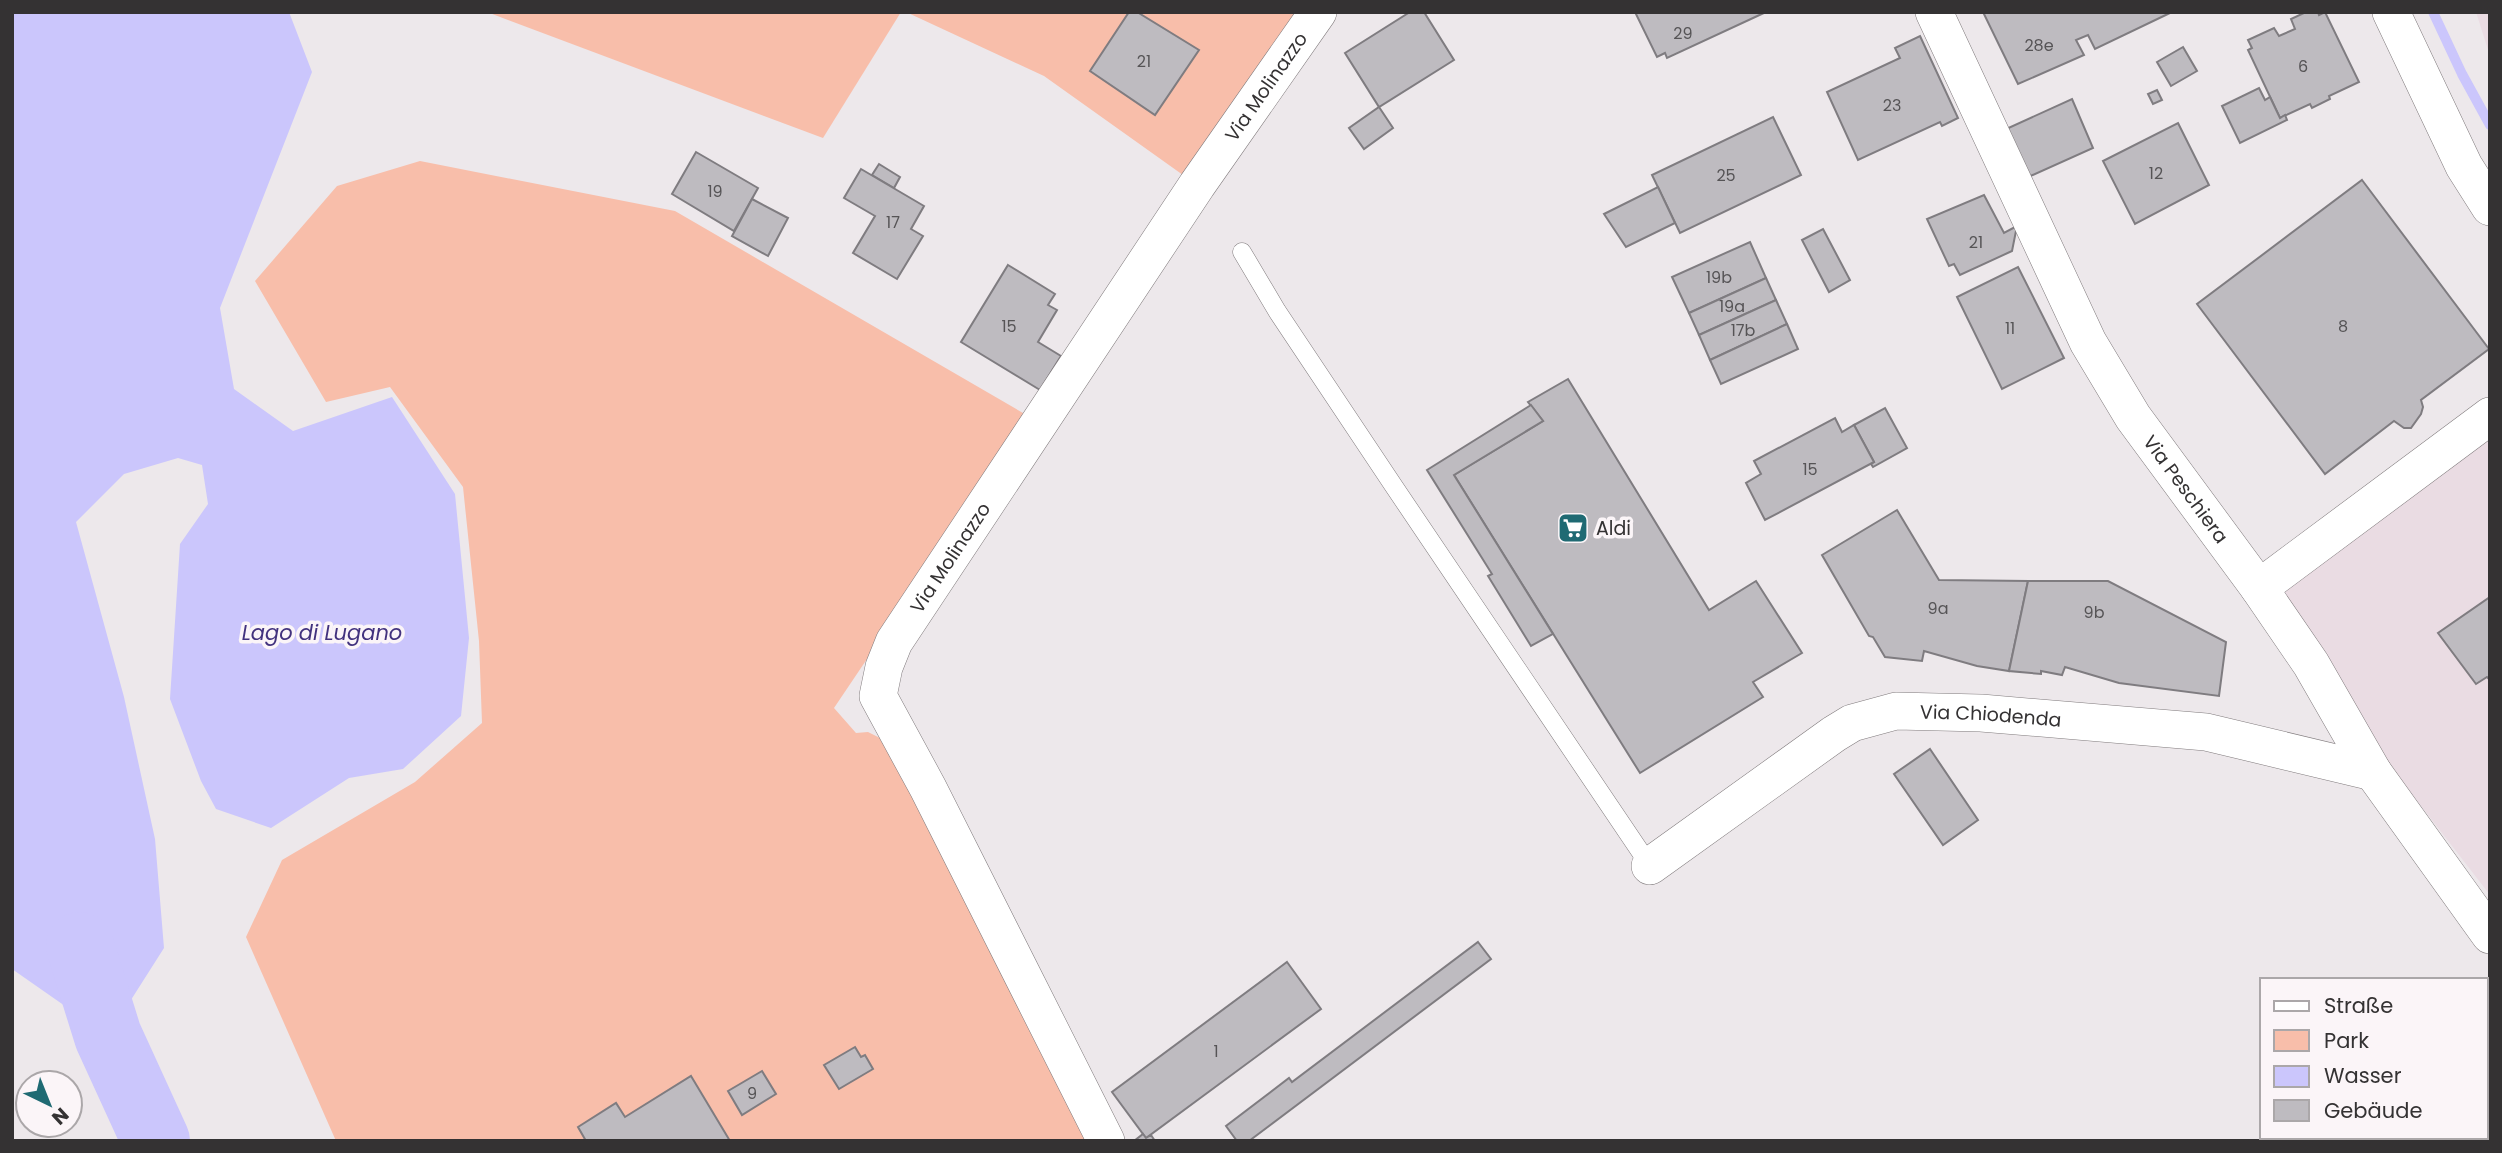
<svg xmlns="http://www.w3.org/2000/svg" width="2502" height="1153" font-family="Poppins,sans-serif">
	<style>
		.built { fill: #eadce3 }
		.green { fill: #f8beaa }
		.water { fill: #cbc6fc }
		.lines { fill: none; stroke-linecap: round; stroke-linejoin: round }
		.stream { stroke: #cbc6fc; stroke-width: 10 }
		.river { stroke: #cbc6fc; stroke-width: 68 }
		.building { fill: #bebbc0; stroke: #7f7c80; stroke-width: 2 }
		.service-casing { stroke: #807b7d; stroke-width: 19 }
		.minor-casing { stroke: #807b7d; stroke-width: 38 }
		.service { stroke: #fff; stroke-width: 18 }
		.minor { stroke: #fff; stroke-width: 37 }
		.labels { text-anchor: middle; stroke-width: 7; stroke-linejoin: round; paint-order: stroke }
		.number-label { font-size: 16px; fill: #565456 }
		.street-label { font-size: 19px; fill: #343233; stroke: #fbf5f8 }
		.poi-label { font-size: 19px; fill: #343233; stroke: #fbf5f8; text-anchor: start }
		.water-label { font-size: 21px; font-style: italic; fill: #42327e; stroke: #fbf5f8 }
	</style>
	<rect width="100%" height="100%" fill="#ede8eb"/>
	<g class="built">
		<path d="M2476,12H2490V56Z"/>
		<path d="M2490,416V895L2311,664L2259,588Z"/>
	</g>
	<g class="green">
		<path d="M487,12H901L823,138Z"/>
		<path d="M906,12H1318L1197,185L1044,76Z"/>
		<path d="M420,161L675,211L1030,417L834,708L856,733L868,732L886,741L1095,1141H336L246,937L282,860L415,782L482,723L479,641L463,487L390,387L326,402L255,281L337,186Z"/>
	</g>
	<path class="water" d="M12,12H289L312,72L220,308L234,389L293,431L392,397L455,494L469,638L461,716L403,769L349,778L271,828L216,809L201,781L170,699L180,544L208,504L202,465L178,458L124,474L76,522L124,697L155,839L164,948L108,1036L12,969Z"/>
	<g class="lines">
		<path class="stream" d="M2433,12L2462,74L2490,125"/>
		<path class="river" d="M80,946L108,1036L156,1141"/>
	</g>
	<g class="building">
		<path d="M1129,12H1137L1199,50L1155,115L1090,71Z"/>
		<path d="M1410,12H1424L1454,60L1379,107L1345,53Z"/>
		<path d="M1635,12H1766L1667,58L1665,53L1657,57Z"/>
		<path d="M1983,12H2172L2095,49L2088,35L2076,40L2084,55L2018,84Z"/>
		<path d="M2306,12H2318L2319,15L2325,12L2359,82L2329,96L2330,99L2312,108L2310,104L2280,118L2248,50L2252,48L2248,40L2274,28L2279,36L2295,29L2291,19Z"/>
		<path d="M1920,36L1958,118L1942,126L1940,122L1858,160L1827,92L1900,58L1895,48Z"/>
		<path d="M2183,47L2197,71L2171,86L2157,62Z"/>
		<path d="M2259,88L2265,100L2270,97L2280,118L2285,115L2287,120L2240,143L2222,106Z"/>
		<path d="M2157,90L2162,100L2153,104L2148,94Z"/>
		<path d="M2072,99L2093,148L2026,178L2004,130Z"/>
		<path d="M1379,107L1393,128L1364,149L1349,128Z"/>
		<path d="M1773,117L1801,175L1680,233L1652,175Z"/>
		<path d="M2178,123L2209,185L2135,224L2103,161Z"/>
		<path d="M696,152L758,188L734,231L672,194Z"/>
		<path d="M879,164L900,177L894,188L872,175Z"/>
		<path d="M861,169L924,206L911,229L923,236L897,279L853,253L875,216L844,198Z"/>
		<path d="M2362,180L2489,349L2421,400L2423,407L2421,414L2411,428H2404L2394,421L2325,474L2197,304Z"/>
		<path d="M1658,187L1675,223L1626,247L1604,214Z"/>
		<path d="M1984,195L2004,233L2017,226L2012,251L1960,275L1954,264L1949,266L1927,219Z"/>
		<path d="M752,199L788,218L768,256L732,236Z"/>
		<path d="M1823,229L1850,280L1829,292L1802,240Z"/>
		<path d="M1750,242L1766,278L1689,313L1672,277Z"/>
		<path d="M1008,265L1055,294L1048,305L1057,310L1038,342L1061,356L1040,390L961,342Z"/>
		<path d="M2018,267L2064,358L2002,389L1957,297Z"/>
		<path d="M1766,278L1776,300L1699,335L1689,313Z"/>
		<path d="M1776,300L1787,324L1710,360L1699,335Z"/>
		<path d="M1787,324L1798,349L1721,384L1710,360Z"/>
		<path d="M1568,379L1709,610L1756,581L1802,653L1753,682L1763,697L1640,773L1454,475L1543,421L1528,402Z"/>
		<path d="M1531,405L1543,421L1454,475L1553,634L1531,646L1488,576L1492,574L1427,470Z"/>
		<path d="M1885,408L1907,448L1873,467L1871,464L1874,462L1854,425Z"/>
		<path d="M1835,418L1842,432L1854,425L1874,462L1765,520L1746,483L1761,474L1754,461Z"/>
		<path d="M1897,510L1939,580L2028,581L2009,671L1977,666L1924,651L1922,661L1885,657L1873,637L1869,636L1822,555Z"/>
		<path d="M2028,581H2108L2226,642L2219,696L2119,683L2065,667L2062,675L2041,671V674L2009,671Z"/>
		<path d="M2490,597V680L2487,677L2476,684L2438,633Z"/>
		<path d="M1930,749L1978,820L1943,845L1894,774Z"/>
		<path d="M1478,942L1491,959L1249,1141H1237L1226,1126L1289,1078L1292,1082Z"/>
		<path d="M1287,962L1321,1009L1146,1138L1112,1092Z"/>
		<path d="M855,1047L861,1057L865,1055L873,1069L839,1089L824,1065Z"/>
		<path d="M762,1071L776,1094L742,1115L728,1091Z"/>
		<path d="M691,1076L730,1141H586L578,1127L616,1103L625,1117Z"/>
		<path d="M1143,1134L1146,1138L1151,1135L1155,1141H1134Z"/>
	</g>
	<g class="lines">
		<g class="service-casing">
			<path id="service" d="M1242,252L1277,311L1393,485L1650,866"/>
		</g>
		<g class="minor-casing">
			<g id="minor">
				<path id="s1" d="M1934,12L2088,342L2133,417L2259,588L2311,664L2373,772L2490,935"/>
				<path d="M2391,12L2464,166L2490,207"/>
				<path d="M2259,588L2490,416"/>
				<path id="s2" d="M1650,866L1834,734L1852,723L1896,711L1981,713L2206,732L2373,772"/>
				<path id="s3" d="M1106,1141L928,788L878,696L884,667L894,642L1197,185L1318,12"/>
			</g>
		</g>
		<use href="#service" class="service"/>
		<use href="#minor" class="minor"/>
	</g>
	<defs>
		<g id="supermarket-square" transform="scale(1.575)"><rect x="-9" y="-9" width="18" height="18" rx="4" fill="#1f6a73" stroke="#fbf5f8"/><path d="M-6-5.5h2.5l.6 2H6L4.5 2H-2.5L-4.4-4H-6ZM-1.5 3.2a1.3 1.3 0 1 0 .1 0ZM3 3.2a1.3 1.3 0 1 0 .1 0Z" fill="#fff"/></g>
	</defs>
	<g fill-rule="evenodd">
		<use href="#supermarket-square" x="1573" y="528"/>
	</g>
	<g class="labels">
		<g class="number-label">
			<text x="1683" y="39">29</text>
			<text x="2039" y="51">28e</text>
			<text x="1144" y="67">21</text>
			<text x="2303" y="72">6</text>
			<text x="1892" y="111">23</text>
			<text x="2156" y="179">12</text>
			<text x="1726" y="181">25</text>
			<text x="715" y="197">19</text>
			<text x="893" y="228">17</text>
			<text x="1976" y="248">21</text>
			<text x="1719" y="283">19b</text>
			<text x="1732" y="312">19a</text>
			<text x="1009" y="332">15</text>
			<text x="2343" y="332">8</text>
			<text x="2010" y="334">11</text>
			<text x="1743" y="336">17b</text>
			<text x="1810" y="475">15</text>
			<text x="1938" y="614">9a</text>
			<text x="2094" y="618">9b</text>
			<text x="1216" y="1057">1</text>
			<text x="752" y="1099">9</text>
		</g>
		<g class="street-label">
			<text dy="7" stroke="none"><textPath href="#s3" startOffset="1225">Via Molinazzo</textPath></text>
			<text dy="7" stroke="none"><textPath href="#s1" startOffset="541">Via Peschiera</textPath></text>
			<text dy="7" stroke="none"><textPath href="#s3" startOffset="658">Via Molinazzo</textPath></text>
			<text dy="7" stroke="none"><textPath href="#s2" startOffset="388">Via Chiodenda</textPath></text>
		</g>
		<g class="poi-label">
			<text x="1596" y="535">Aldi</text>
		</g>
		<g class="water-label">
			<text x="322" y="640">Lago di Lugano</text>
		</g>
	</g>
	<rect width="2502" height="1153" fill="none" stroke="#343233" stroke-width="28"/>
	<rect x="2260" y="978" width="228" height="161" fill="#fbf5f8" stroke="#aba7a9" stroke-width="2"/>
	<rect x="2274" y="1001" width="35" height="10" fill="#ffffff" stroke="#aba7a9" stroke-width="2"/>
	<text x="2324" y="1013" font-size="21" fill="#343233">Straße</text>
	<rect x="2274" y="1030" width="35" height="21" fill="#f8beaa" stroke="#aba7a9" stroke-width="2"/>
	<text x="2324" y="1048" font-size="21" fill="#343233">Park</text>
	<rect x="2274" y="1066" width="35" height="21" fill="#cbc6fc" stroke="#aba7a9" stroke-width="2"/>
	<text x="2324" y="1083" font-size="21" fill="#343233">Wasser</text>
	<rect x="2274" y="1100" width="35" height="21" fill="#bebbc0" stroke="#aba7a9" stroke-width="2"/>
	<text x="2324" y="1118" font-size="21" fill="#343233">Gebäude</text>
	<g transform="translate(49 1104) rotate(137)"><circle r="33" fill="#fbf5f8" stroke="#aba7a9" stroke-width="2"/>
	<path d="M0-5L12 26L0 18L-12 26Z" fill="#1f6a73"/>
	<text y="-10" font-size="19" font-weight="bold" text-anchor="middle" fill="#343233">N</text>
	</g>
</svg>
